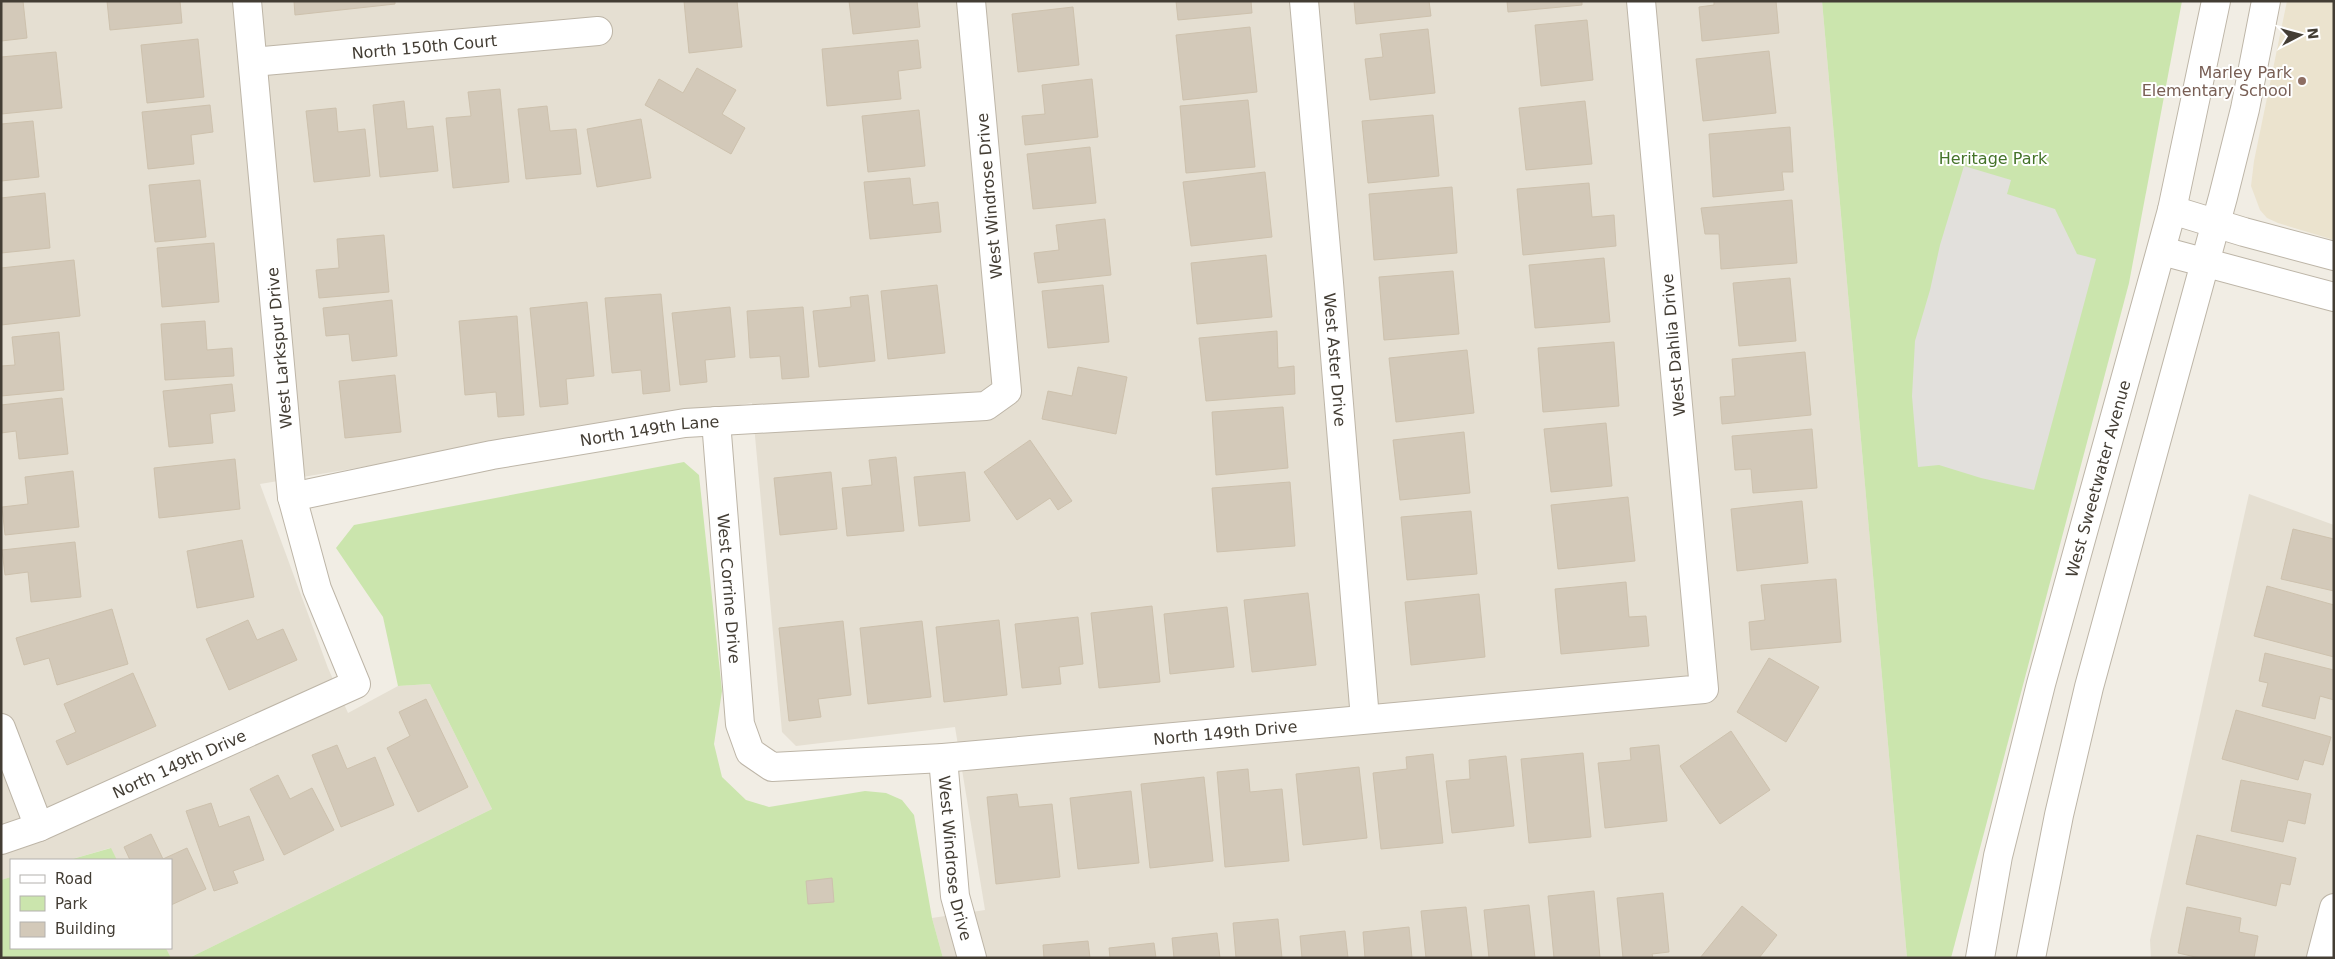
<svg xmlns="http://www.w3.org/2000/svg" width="2335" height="959" font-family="'DejaVu Sans',sans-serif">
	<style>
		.residential { fill: #e5dfd2 }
		.education { fill: #ebe3ce }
		.green { fill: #cbe5ad }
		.parking { fill: #e2e0dc }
		.building { fill: #d3c9b9; stroke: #cdc1ad }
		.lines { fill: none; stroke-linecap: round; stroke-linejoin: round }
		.minor-casing { stroke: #bdb5a7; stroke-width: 30 }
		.tertiary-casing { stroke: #bdb5a7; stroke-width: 30 }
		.minor { stroke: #fff; stroke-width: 28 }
		.tertiary { stroke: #fff; stroke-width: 28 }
		.education-dot { fill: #8d6e63; stroke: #fff; stroke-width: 2 }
		.labels { text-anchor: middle; stroke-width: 4; stroke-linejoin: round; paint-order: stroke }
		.street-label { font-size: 16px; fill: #433d34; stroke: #fff }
		.education-label { font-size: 16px; fill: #785e54; stroke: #fff; text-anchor: end }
		.park-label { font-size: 16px; fill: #447329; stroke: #fff }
	</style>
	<rect width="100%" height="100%" fill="#f1ede4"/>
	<g class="residential">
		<path d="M1,1H1822L1907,958H943L932,918L985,910L955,727L796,746L782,732L752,403L260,484L328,668L348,713L398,686L430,684L492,809L189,958H171L166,948H171V860H117L110,848L69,860H11V877L1,880Z"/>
		<path d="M2249,494L2334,525V958H2151L2150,940Z"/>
	</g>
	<path class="education" d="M2287,1H2334V240L2278,223L2267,218L2260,210L2251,186L2254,161Z"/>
	<g class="green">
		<path d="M1822,1H2182L2129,283L1951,958H1907Z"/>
		<path d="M684,462L699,475L722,691L714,744L722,777L746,800L769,807L865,791L886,793L902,800L914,815L932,918L943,958H189L492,809L430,684L398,686L383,617L336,548L354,525Z"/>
		<path d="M111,848L117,860H69Z"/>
		<path d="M11,877V948H166L171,958H1V880Z"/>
	</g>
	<path class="parking" d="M1964,166L2011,180L2007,194L2055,209L2077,254L2096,259L2034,490L1981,478L1939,465L1918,467L1912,396L1915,341L1930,290L1940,245Z"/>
	<g class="building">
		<path d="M1,1H23L27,38L1,41Z"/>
		<path d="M107,1H180L182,23L110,30Z"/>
		<path d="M294,1H395V4L295,15Z"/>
		<path d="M684,1H737L742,47L689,53Z"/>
		<path d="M849,1H917L920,27L853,34Z"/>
		<path d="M1176,1H1251L1252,13L1178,20Z"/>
		<path d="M1354,1H1429L1431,16L1356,24Z"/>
		<path d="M1507,1H1582V5L1508,12Z"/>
		<path d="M1714,1H1776L1779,33L1702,41L1699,7L1714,5Z"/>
		<path d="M1073,7L1079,65L1018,72L1012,14Z"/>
		<path d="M1587,20L1593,80L1541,86L1535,25Z"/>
		<path d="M1250,27L1257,92L1183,100L1176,35Z"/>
		<path d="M1428,29L1435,93L1370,100L1365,59L1383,57L1380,34Z"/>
		<path d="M198,39L204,97L147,103L141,45Z"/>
		<path d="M918,40L921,68L898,71L901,99L827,106L822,49Z"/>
		<path d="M1769,51L1776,113L1703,121L1696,59Z"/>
		<path d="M56,52L62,108L1,114V57Z"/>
		<path d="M697,68L736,90L722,114L745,128L731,154L645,105L659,79L683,93Z"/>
		<path d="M1092,79L1098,137L1025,145L1022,116L1045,114L1042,85Z"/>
		<path d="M500,89L509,182L453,188L446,118L471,116L468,92Z"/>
		<path d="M1248,100L1255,167L1186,173L1180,106Z"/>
		<path d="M404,101L407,129L433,126L438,171L380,177L373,105Z"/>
		<path d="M1585,101L1592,164L1526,170L1519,108Z"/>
		<path d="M210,105L213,132L191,135L194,164L148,169L142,112Z"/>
		<path d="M547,106L550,131L576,129L581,174L526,179L518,109Z"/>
		<path d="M336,108L338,132L365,129L370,176L314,182L306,111Z"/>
		<path d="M919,110L925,166L868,172L862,116Z"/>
		<path d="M1433,115L1439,176L1368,183L1362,121Z"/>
		<path d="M641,119L651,178L597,187L587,129Z"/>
		<path d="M33,121L39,177L1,181V124Z"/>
		<path d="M1790,127L1793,172H1782L1784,190L1713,197L1709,134Z"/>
		<path d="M1090,147L1096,203L1033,209L1027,154Z"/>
		<path d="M1265,172L1272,237L1191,246L1183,182Z"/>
		<path d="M910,178L913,205L938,202L941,232L870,239L864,182Z"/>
		<path d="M200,180L206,237L155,242L149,185Z"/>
		<path d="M1589,183L1592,217L1614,215L1616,246L1523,255L1517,189Z"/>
		<path d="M1452,187L1457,253L1374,260L1369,194Z"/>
		<path d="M45,193L50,248L1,253V198Z"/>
		<path d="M1792,200L1797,263L1721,269L1719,234H1705L1701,208Z"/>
		<path d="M1105,219L1111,275L1038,283L1034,253L1059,250L1056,225Z"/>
		<path d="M384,235L389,292L319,298L316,270L339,268L337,239Z"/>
		<path d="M214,243L219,302L162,307L157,248Z"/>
		<path d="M1266,255L1272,317L1197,324L1191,263Z"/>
		<path d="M1604,258L1610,322L1535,328L1529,265Z"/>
		<path d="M74,260L80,316L1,325V268Z"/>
		<path d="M1453,271L1459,334L1384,340L1379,277Z"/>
		<path d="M1790,278L1796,341L1739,346L1733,283Z"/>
		<path d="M937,285L945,353L888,359L881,291Z"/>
		<path d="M1103,285L1109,342L1048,348L1042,291Z"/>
		<path d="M661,294L670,391L643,394L641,370L612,373L605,298Z"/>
		<path d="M868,295L875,361L819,367L813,311L851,307L850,297Z"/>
		<path d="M392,300L397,356L352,361L349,334L326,336L323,308Z"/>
		<path d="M587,302L594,376L566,379L568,404L540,407L530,308Z"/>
		<path d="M730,307L735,357L705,360L707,382L680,385L672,313Z"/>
		<path d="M803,307L809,377L782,379L780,356L750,358L747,311Z"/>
		<path d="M517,316L524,415L498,417L496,392L465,395L459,321Z"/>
		<path d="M205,321L207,350L232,348L234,376L165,380L161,324Z"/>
		<path d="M1277,331L1278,368L1294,366L1295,394L1206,401L1199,338Z"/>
		<path d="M59,332L64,390L1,396V366L15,365L12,337Z"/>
		<path d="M1614,342L1619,406L1543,412L1538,348Z"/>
		<path d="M1467,350L1474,413L1396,422L1389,358Z"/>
		<path d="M1805,352L1811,415L1722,424L1720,397L1735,396L1732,359Z"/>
		<path d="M1078,367L1127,377L1116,434L1042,419L1048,391L1072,396Z"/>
		<path d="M395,375L401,432L345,438L339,381Z"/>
		<path d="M232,384L235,411L210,414L213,443L169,447L163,391Z"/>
		<path d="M62,398L68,454L19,459L16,431L1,433V405Z"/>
		<path d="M1283,407L1288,468L1216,475L1212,412Z"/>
		<path d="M1606,423L1612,486L1551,492L1544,429Z"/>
		<path d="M1812,429L1817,488L1753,493L1751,469L1735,470L1732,436Z"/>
		<path d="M1464,432L1470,493L1400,500L1393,440Z"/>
		<path d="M1030,440L1072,501L1058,510L1050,498L1017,520L984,472Z"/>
		<path d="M896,457L904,531L847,536L842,488L872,485L869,460Z"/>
		<path d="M235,459L240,509L159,518L154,468Z"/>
		<path d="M73,471L79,527L5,535L2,507L28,504L25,477Z"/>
		<path d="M831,472L837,529L780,535L774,478Z"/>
		<path d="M965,472L970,521L919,526L914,477Z"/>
		<path d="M1290,482L1295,546L1217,552L1212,488Z"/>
		<path d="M1628,497L1635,561L1558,569L1551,505Z"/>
		<path d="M1802,501L1808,563L1737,571L1731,509Z"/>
		<path d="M1471,511L1477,574L1407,580L1401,517Z"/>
		<path d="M2293,529L2334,539V591L2281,579Z"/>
		<path d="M242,540L254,597L197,608L187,551Z"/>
		<path d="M75,542L81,597L31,602L28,572L5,575L2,550Z"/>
		<path d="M1836,579L1841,642L1751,650L1749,622L1765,620L1761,585Z"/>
		<path d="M1626,582L1629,617L1646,616L1649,646L1561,654L1555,589Z"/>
		<path d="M2267,586L2334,605V657L2254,636Z"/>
		<path d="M1308,593L1316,665L1252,672L1244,600Z"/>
		<path d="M1479,594L1485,657L1411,665L1405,602Z"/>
		<path d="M1152,606L1160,682L1099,688L1091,613Z"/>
		<path d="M1227,607L1234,667L1170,674L1164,614Z"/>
		<path d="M112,609L128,664L57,685L49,658L24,665L16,638Z"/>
		<path d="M1078,617L1083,664L1059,667L1061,684L1022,688L1015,624Z"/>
		<path d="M248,620L257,640L283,629L297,660L229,690L206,639Z"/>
		<path d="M999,620L1007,695L944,702L936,627Z"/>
		<path d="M843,621L851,695L818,699L821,717L789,721L779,628Z"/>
		<path d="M922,621L931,697L868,704L860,628Z"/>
		<path d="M2265,653L2334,670V700L2320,696L2315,719L2262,706L2268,683L2259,681Z"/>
		<path d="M1769,658L1819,687L1786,742L1737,712Z"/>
		<path d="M133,673L156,726L67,765L56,741L76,732L64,704Z"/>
		<path d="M426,699L468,787L418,812L387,748L410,736L399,712Z"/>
		<path d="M2236,710L2331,737L2323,765L2304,760L2298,780L2222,759Z"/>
		<path d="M1731,731L1770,790L1720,824L1680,766Z"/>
		<path d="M337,745L347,769L375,757L394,805L341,827L312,755Z"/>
		<path d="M1659,745L1667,821L1605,828L1598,763L1631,760L1630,748Z"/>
		<path d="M1583,753L1591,837L1529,843L1521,759Z"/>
		<path d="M1433,754L1443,843L1381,849L1373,773L1407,769L1406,757Z"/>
		<path d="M1506,756L1514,826L1452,833L1446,781L1470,779L1469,760Z"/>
		<path d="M1359,767L1367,838L1303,845L1296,774Z"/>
		<path d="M1248,769L1250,792L1282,789L1289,861L1225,867L1217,772Z"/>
		<path d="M278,775L290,799L312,788L334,830L284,855L250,789Z"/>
		<path d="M1204,777L1213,861L1150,868L1141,784Z"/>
		<path d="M2241,780L2311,794L2305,824L2288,820L2283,842L2231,831Z"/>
		<path d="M1131,791L1139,863L1078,869L1070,798Z"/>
		<path d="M1017,794L1019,807L1052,804L1060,877L996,884L987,797Z"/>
		<path d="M211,803L219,827L249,816L264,860L233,871L238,883L214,891L186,811Z"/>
		<path d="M151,834L163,859L187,848L206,889L171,905V860H130L124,847Z"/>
		<path d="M2197,835L2296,858L2290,885L2281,883L2276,906L2186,884Z"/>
		<path d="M832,878L834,902L808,904L806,881Z"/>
		<path d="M1594,891L1600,958H1554L1548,896Z"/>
		<path d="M1663,893L1669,952L1652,954L1653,958H1623L1617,898Z"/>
		<path d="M1529,905L1535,958H1489L1484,910Z"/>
		<path d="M1742,906L1777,935L1759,958H1700Z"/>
		<path d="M1466,907L1472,958H1426L1421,911Z"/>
		<path d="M2187,907L2241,918L2239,932L2258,936L2254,958H2200L2178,953Z"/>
		<path d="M1278,919L1282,958H1236L1233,923Z"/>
		<path d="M1409,927L1412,958H1365L1363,932Z"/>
		<path d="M1345,931L1348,958H1302L1300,936Z"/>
		<path d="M1217,933L1220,958H1174L1172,938Z"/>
		<path d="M1088,941L1090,958H1044L1043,945Z"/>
		<path d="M1154,943L1156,958H1110L1109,948Z"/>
	</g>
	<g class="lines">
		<g class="minor-casing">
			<g id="minor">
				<path id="s1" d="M1304,1L1329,283L1365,719"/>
				<path id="s2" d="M253,62L598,31"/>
				<path d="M2172,210L2244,232L2334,256"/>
				<path d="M2162,251L2334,297"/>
				<path id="s3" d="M716,421L740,724L750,752L772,767L943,758L1704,689L1641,1"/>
				<path id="s4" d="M292,497L492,455L685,423L986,406L1007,391L971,1"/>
				<path d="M1,728L39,827"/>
				<path id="s5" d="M943,758L955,896L972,958"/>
				<path id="s6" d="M1,840L39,827L356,684L317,589L292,497L247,1"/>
				<path d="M2321,958L2334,908"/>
			</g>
		</g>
		<g class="tertiary-casing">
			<g id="tertiary">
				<path id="s7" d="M1980,958L1998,856L2041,684L2172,210L2216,1"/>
				<path d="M2031,958L2059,815L2089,687L2223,197L2245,109L2266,1"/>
			</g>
		</g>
		<use href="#minor" class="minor"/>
		<use href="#tertiary" class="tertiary"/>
	</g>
	<circle class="education-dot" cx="2302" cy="81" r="5"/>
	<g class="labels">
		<g class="street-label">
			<text dy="6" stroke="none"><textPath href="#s2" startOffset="172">North 150th Court</textPath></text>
			<text transform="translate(989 196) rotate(-95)" y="6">West Windrose Drive</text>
			<text transform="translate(1673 345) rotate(-95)" y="6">West Dahlia Drive</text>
			<text transform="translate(279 348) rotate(-95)" y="6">West Larkspur Drive</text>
			<text dy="6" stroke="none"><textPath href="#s1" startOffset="360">West Aster Drive</textPath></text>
			<text dy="6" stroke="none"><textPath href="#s4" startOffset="364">North 149th Lane</textPath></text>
			<text dy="6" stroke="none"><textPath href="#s7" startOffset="494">West Sweetwater Avenue</textPath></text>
			<text dy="6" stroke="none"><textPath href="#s3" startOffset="168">West Corrine Drive</textPath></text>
			<text dy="6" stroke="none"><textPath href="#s3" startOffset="815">North 149th Drive</textPath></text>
			<text dy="6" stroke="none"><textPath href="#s6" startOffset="194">North 149th Drive</textPath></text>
			<text dy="6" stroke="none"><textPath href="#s5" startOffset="101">West Windrose Drive</textPath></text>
		</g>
		<g class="education-label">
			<text x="2292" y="78">Marley Park<tspan x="2292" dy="18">Elementary School</tspan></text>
		</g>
		<g class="park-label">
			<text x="1993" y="164">Heritage Park</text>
		</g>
	</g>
	<rect width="2335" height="959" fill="none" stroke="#433d34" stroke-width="5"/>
	<rect x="10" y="859" width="162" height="90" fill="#ffffff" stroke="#b4b1ae"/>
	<rect x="20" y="875" width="25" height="8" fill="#ffffff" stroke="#b4b1ae"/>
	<text x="55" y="884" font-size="15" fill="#433d34">Road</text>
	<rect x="20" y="896" width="25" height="15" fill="#cbe5ad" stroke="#b4b1ae"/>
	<text x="55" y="909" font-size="15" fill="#433d34">Park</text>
	<rect x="20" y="922" width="25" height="15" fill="#d3c9b9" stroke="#b4b1ae"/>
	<text x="55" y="934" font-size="15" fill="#433d34">Building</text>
	<g transform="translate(2300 35) rotate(84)" stroke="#ffffff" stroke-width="4" paint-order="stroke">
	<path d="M0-4L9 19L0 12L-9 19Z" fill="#433d34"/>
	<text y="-8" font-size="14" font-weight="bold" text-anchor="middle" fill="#433d34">N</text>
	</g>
</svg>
